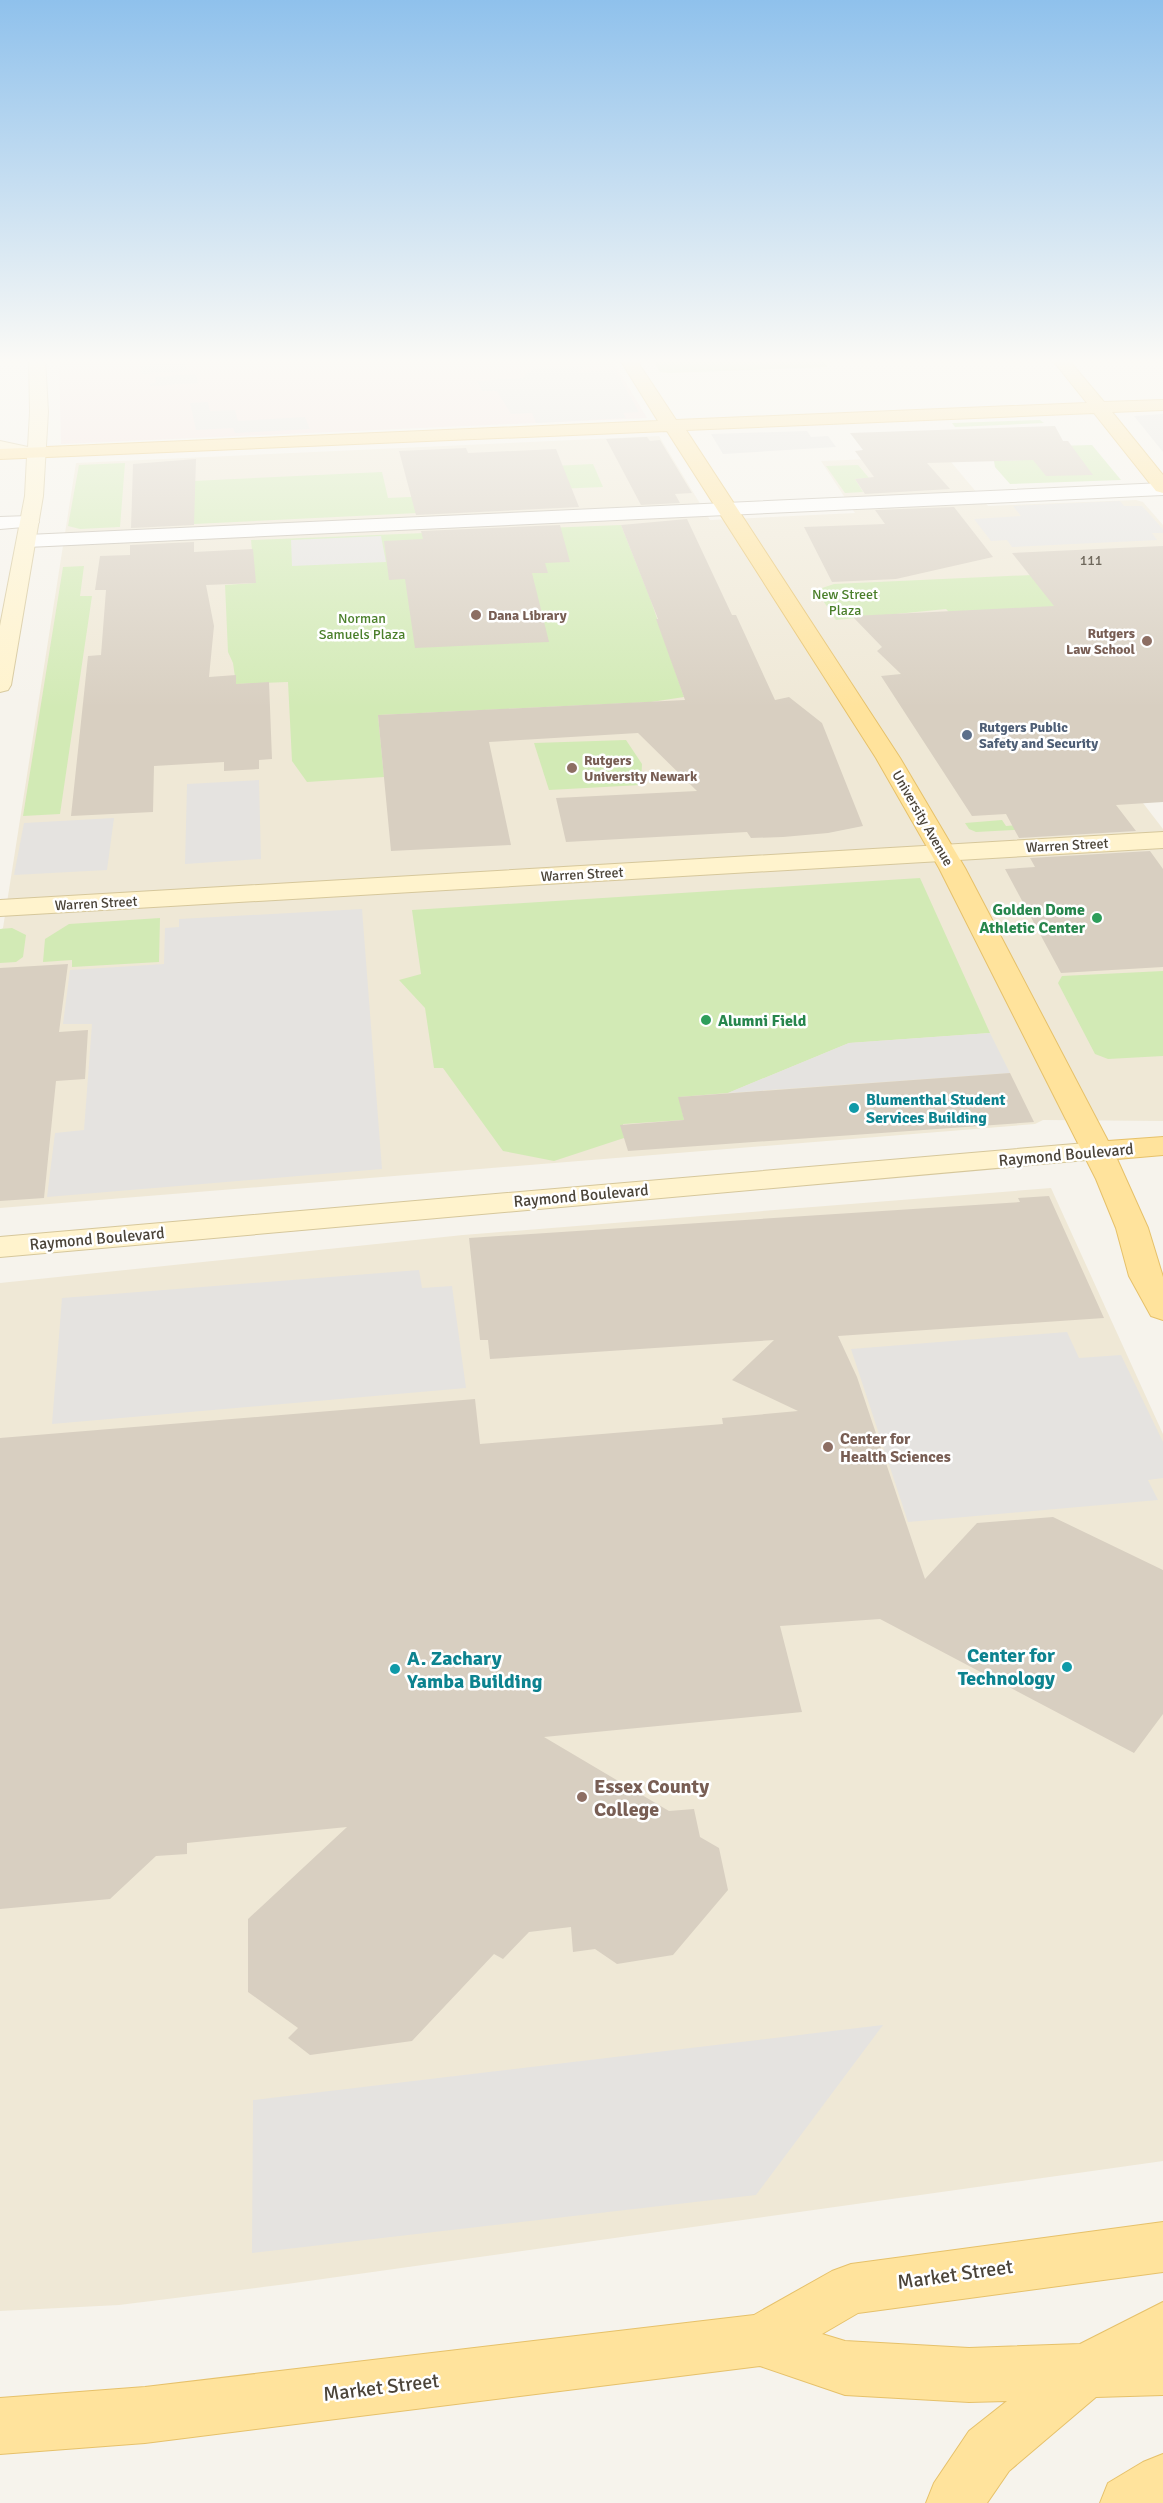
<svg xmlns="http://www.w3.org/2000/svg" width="1163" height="2503" font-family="Signika,sans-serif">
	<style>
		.education { fill: #efe8d6 }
		.medical { fill: #f6e3e0 }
		.green { fill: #d2eab5 }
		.parking { fill: #e5e3e0 }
		.building { fill: #d8cfc1 }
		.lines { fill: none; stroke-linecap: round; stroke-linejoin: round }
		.street-casing { stroke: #c2bbae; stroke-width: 2 }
		.secondary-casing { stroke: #d6c79b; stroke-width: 2 }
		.primary-casing { stroke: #e6c16a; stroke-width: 2 }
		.street { fill: #fff; fill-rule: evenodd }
		.secondary { fill: #fff3cd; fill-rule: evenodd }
		.primary { fill: #ffe39c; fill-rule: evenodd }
		.education-dot { fill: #8d6e63; stroke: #fff; stroke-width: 2 }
		.service-dot { fill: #5c6f8a; stroke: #fff; stroke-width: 2 }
		.leisure-dot { fill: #2e9e5b; stroke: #fff; stroke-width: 2 }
		.culture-dot { fill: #0f9aa8; stroke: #fff; stroke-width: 2 }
		.labels { text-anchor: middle; stroke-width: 5; stroke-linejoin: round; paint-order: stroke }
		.number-label { font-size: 14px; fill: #6e675b }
		.far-park-label { font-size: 14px; fill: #4a7f2a; stroke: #fff }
		.far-education-label { font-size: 14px; font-weight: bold; fill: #785e54; stroke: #fff; text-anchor: start }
		.far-service-label { font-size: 14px; font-weight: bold; fill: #4e5e75; stroke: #fff; text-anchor: start }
		.far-street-label { font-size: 14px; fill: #4b4439; stroke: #fff }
		.leisure-label { font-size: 16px; font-weight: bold; fill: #27864d; stroke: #fff; text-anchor: end }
		.culture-label { font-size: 16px; font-weight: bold; fill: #0d838f; stroke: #fff; text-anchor: start }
		.street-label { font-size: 16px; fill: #4b4439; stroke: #fff }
		.education-label { font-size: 16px; font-weight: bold; fill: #785e54; stroke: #fff; text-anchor: start }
		.near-culture-label { font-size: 20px; font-weight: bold; fill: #0d838f; stroke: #fff; text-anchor: end }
		.near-education-label { font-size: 20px; font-weight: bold; fill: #785e54; stroke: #fff; text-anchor: start }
		.near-street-label { font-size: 20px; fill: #4b4439; stroke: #fff }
	</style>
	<rect width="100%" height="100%" fill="#f6f3ec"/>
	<g class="education">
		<path d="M659,436L710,520L855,513L821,461L946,456L988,506L1136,500L1143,502L1163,525V702L1070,708L1163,829V1121L1043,1120L1035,1124L0,1208V930L3,928L76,463Z"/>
		<path d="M1051,1188L1163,1434V2161L287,2284L119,2305L0,2311V1283L463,1235Z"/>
	</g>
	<path class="medical" d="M59,358H611L647,418L61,444Z"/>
	<g class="green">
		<path d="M651,358H860L823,360L828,367L669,373L660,372Z"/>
		<path d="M1040,420L1044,423L955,427L952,423Z"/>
		<path d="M1092,445L1121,480L1010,484L995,467L994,461L1022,460L1014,447Z"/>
		<path d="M125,463L120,527L80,529L68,526L79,465Z"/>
		<path d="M593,464L603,487L557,489L532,467Z"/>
		<path d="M858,465L869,478L855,479L863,492L845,493L826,466Z"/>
		<path d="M382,472L388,498L513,492L519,508L194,524L193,481Z"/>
		<path d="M621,525L650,598L684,697L651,702L378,715L384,777L307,782L292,761L288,682L236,684L233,663L228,652L225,585L255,583L251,540Z"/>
		<path d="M84,566L80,596H92L60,814L23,816L63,567Z"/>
		<path d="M1163,569V600L950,613L946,609L836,620L816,590L834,584Z"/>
		<path d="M626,740L642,764L641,785L549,790L534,743Z"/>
		<path d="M1113,818L1118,824L976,832L969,829L965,823L1002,820L1006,826Z"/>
		<path d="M920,878L990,1033L849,1043L728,1093L679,1097L684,1120L623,1124L624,1138L554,1161L503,1151L443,1068H434L425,1008L399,980L421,974L412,910Z"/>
		<path d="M160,918L159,962L72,967V960L43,962L45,939L69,924Z"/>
		<path d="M12,928L26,935L23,957L16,962L0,963V929Z"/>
		<path d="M1163,971V1056L1108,1059L1095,1054L1058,983L1062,976Z"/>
	</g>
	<g class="parking">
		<path d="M185,363L187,371L142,374L141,365Z"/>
		<path d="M582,367L577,372L615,370L639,412L623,413L626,418L536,423L532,413L511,414L497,391H482L477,381L522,378L533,369Z"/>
		<path d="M196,374L198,383L151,386L150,384L156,383L155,377Z"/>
		<path d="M208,402L210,411L235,410L238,421L305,417L310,429L235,433L233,428L196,430L190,403Z"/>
		<path d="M1163,414V452L1134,416Z"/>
		<path d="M807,431L811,437L828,436L836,447L723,454L711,434Z"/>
		<path d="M1120,501L1124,506H1142L1163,529V533H1152L1157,540L1012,547L1007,540L991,541L974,519L1021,516L1013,506Z"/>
		<path d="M381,536L386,562L292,566L291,540Z"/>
		<path d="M259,780L261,859L185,864L187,784Z"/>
		<path d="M114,818L107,870L14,875L24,823Z"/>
		<path d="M362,909L382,1169L47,1197L55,1133L84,1130L92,1024H63L70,970L164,964L165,928L179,927V919Z"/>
		<path d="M990,1033L1010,1073L728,1093L849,1043Z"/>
		<path d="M419,1270L422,1288L452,1286L466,1388L52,1424L62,1298Z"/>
		<path d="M1067,1332L1079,1358L1121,1355L1163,1442V1478L1148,1480L1158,1500L908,1522L851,1349Z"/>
		<path d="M883,2025L756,2195L252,2253L253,2100Z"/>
	</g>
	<g class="building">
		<path d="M1055,426L1063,441H1068L1093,475L1046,476L1033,460L927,463L950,489L865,494L855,479L874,477L855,451L863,450L850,433Z"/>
		<path d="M647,437L650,441L660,440L692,493L675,494L680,503L641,505L606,439Z"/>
		<path d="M466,448L468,453L556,449L579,507L416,515L399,451Z"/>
		<path d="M196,459L194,525L131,528L133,464Z"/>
		<path d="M954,507L993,557L896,579L832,582L804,527L885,524L875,510Z"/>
		<path d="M687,519L732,615H736L775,700L789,697L822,723L863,826L828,833L783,837L751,838L747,832L566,842L556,798L697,791L638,733L489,742L511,845L391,851L378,715L685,700L656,619H658L621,525Z"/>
		<path d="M560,525L570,562L545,563L548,573H532L549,642L415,648L405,579L389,580L384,541L423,539L421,531Z"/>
		<path d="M194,542V552L253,549L256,583L206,585L214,626L209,677L236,675V684L269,682L272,759L259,760V769L224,771V762L154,766L153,812L71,816L88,656L101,655L106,590H95L100,556L130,555V545Z"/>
		<path d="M1163,546V802L1116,805L1136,831L1019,838L1006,814L972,816L881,676L901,674L877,651L882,647L852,616L1054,606L1012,553Z"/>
		<path d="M1150,851L1163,869V967L1061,973L1005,869L1035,867L1030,858Z"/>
		<path d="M68,964L59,1032L88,1030L85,1079L56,1081L44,1198L0,1201V968Z"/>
		<path d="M1010,1073L1034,1122L628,1151L620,1125L684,1120L678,1097Z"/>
		<path d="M1049,1196L1104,1318L838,1336L857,1377L925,1579L977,1523L1053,1517L1163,1570V1714L1134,1753L880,1619L780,1626L802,1712L544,1737L669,1811L694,1809L700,1837L719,1848L728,1890L673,1955L617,1964L595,1949L573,1952L571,1927L529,1932L503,1959L494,1954L412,2041L310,2055L288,2038L298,2028L248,1992V1919L347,1827L187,1843V1854L156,1856L110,1899L0,1909V1438L475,1399L480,1444L723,1424L722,1418L798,1411L732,1380L774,1340L490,1359L488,1340H480L469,1238L1020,1202L1018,1198Z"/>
	</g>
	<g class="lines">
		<g class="street-casing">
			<g id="street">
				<path d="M1163,483V495L27,547L20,545L17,541L20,537L27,535Z"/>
				<path d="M29,516L36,518L39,522L36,526L0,529V517Z"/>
			</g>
		</g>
		<g class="secondary-casing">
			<g id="secondary">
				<path d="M29,358H45L48,412L43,496L11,685L8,690L0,692V626L25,496L27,457L0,451V441L28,447L30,412Z"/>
				<path d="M1163,832V848L0,916V900Z"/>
				<path d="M1098,1142L1109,1144L1114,1151L1109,1158L0,1257V1237Z"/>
			</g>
		</g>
		<g class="primary-casing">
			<g id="primary">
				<path d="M619,358H635L676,420L1087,403L1051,358H1067L1104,402L1163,400V410L1112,412L1163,475V493L1156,491L1094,413L686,430L900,758L965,868L1108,1141L1163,1137V1155L1117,1159L1148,1228L1163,1277V1320L1151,1316L1129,1276L1116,1228L1096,1179L939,868L876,758L667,431L0,459V449L658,421Z"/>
				<path d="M1163,2222V2272L858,2313L822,2334L845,2341L969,2348L1080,2344L1163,2302V2395L1096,2397L1009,2471L987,2503H926L934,2483L969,2431L1007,2401L969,2402L845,2395L760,2366L145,2443L0,2454V2398L145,2387L754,2315L832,2271L851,2264Z"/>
				<path d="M1163,2454V2503H1100L1108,2483L1143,2462Z"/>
			</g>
		</g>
		<use href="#street" class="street"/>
		<use href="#secondary" class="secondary"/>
		<use href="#primary" class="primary"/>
	</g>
	<linearGradient id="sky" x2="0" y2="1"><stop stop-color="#8fc1ec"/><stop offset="0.51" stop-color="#fbfaf6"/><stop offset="1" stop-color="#fbfaf6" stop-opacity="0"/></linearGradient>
	<rect width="1163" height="708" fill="url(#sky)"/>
	<g class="education-dot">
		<circle cx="476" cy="615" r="6"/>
		<circle cx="1147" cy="641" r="6"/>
		<circle cx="572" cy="768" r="6"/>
		<circle cx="828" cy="1447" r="6"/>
		<circle cx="582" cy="1797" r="6"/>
	</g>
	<circle class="service-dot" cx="967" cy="735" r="6"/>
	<g class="leisure-dot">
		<circle cx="1097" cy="918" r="6"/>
		<circle cx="706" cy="1020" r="6"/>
	</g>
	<g class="culture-dot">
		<circle cx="854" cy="1108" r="6"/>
		<circle cx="1067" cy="1667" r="6"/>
		<circle cx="395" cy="1669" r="6"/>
	</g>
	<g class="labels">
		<g class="number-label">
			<text x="1091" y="565">111</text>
		</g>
		<g class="far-park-label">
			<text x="845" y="599">New Street<tspan x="845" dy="16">Plaza</tspan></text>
			<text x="362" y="623">Norman<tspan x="362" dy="16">Samuels Plaza</tspan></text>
		</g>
		<g class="far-education-label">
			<text x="488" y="620">Dana Library</text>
			<text x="1135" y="638" text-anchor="end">Rutgers<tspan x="1135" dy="16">Law School</tspan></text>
			<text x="584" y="765">Rutgers<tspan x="584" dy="16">University Newark</tspan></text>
		</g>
		<g class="far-service-label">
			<text x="979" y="732">Rutgers Public<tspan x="979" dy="16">Safety and Security</tspan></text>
		</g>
		<g class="far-street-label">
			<text transform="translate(923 818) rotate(60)" y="5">University Avenue</text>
			<text transform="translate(1067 845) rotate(-3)" y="5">Warren Street</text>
			<text transform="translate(582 874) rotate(-3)" y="5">Warren Street</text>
			<text transform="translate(96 903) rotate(-3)" y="5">Warren Street</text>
		</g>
		<g class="leisure-label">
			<text x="1085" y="915">Golden Dome<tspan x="1085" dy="18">Athletic Center</tspan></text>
			<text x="718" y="1026" text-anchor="start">Alumni Field</text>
		</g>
		<g class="culture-label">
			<text x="866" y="1105">Blumenthal Student<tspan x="866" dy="18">Services Building</tspan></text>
		</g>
		<g class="street-label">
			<text transform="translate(1066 1154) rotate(-5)" y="6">Raymond Boulevard</text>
			<text transform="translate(581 1195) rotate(-5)" y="6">Raymond Boulevard</text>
			<text transform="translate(97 1238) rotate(-5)" y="6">Raymond Boulevard</text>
		</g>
		<g class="education-label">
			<text x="840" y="1444">Center for<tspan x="840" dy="18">Health Sciences</tspan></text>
		</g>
		<g class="near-culture-label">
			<text x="1055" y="1662">Center for<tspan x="1055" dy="23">Technology</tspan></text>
			<text x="407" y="1665" text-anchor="start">A. Zachary<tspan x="407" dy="23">Yamba Building</tspan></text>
		</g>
		<g class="near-education-label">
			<text x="594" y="1793">Essex County<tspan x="594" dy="23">College</tspan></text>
		</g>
		<g class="near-street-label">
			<text transform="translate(955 2274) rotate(-8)" y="7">Market Street</text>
			<text transform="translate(381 2387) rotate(-7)" y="7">Market Street</text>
		</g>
	</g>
</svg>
